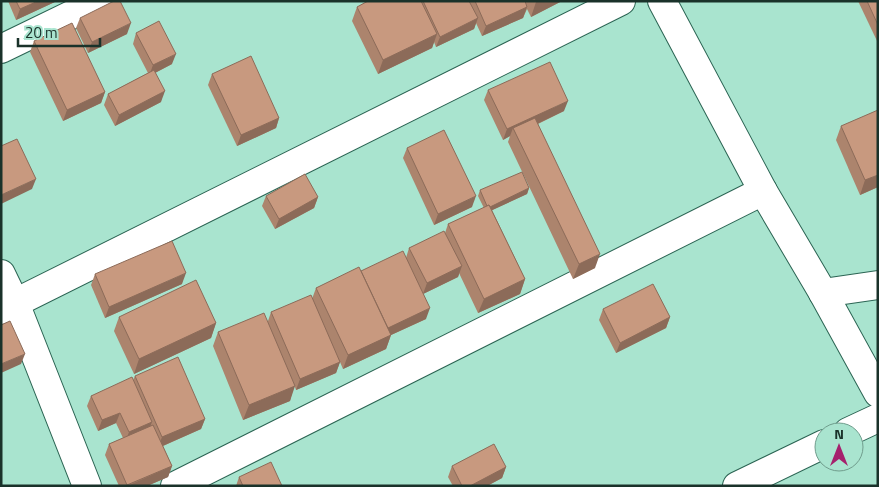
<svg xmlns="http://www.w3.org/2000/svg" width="879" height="487" font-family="'Titillium Web',sans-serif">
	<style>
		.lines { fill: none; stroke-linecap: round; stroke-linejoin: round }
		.minor-casing { stroke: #2b6453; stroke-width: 30 }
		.minor { stroke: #fff; stroke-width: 28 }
		.wall { fill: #ac846d }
		.shaded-wall { fill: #8c6b59 }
		.building { fill: #c8997f; stroke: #8c6b59 }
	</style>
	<rect width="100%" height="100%" fill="#a9e4cf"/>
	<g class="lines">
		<g class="minor-casing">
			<g id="minor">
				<path d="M662,1L763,191L823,293L878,393"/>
				<path d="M1,49L100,1"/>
				<path d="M1,274L15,303L87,486"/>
				<path d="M823,293L878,285"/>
				<path d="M1,310L621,1"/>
				<path d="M848,432L878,418"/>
				<path d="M175,486L763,191"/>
				<path d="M737,486L824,444"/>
			</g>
		</g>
		<use href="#minor" class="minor"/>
	</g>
	<g class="wall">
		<path d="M8,1H57L16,20Z"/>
		<path d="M368,1H562L531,17L527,9L523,18L482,36L476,23L474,29L436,47L434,42L432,48L378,74L352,21L357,7Z"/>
		<path d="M858,1H878V43Z"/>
		<path d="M80,18L127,34L88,53L76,28Z"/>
		<path d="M136,33L172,64L155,73L161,102L115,126L104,105L108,94L148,73L133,44Z"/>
		<path d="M34,41L105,92L101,103L63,121L30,52Z"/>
		<path d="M212,74L279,118L276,128L237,146L208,85Z"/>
		<path d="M488,90L564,111L538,124L595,268L573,279L508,142L510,136L503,140L484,100Z"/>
		<path d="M841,126L878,187L860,195L836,140Z"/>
		<path d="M407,148L472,207L434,225L403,158Z"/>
		<path d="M529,188L527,194L492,210L525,279L520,294L478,313L459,273L458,277L423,294L426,319L391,335L386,349L343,369L340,362L336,373L296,390L294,384L290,401L243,420L213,346L218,332L268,321L271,312L312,299L316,288L361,271L406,258L409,248L445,233L448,224L484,208L478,196L480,190Z"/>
		<path d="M266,196L318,197L314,208L275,229L262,206Z"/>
		<path d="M95,274L182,284L105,318L91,285Z"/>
		<path d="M603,309L670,317L666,328L616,353L599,320Z"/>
		<path d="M119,317L216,323L211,338L134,374L114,331Z"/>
		<path d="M135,376L205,419L201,429L163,446L172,466L168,477L147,486H119L105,455L109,444L123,438L116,423L98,431L87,406L91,396L133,380Z"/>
		<path d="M452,466L506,467L502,478L487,486H453L448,477Z"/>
		<path d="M239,477L282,486H236Z"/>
	</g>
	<g class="shaded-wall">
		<path d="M38,1H57L16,20L20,9Z"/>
		<path d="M538,1H562L531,17L536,2Z"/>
		<path d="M527,7L523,18L482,36L486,26Z"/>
		<path d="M478,18L474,29L436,47L440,37Z"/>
		<path d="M131,23L127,34L88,53L92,42Z"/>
		<path d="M437,34L432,48L378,74L383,60Z"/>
		<path d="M176,54L172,64L149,76L153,65Z"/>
		<path d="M165,91L161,102L115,126L119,115Z"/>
		<path d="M105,92L101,103L63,121L67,110Z"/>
		<path d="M568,101L564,111L516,134L513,128L510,136L503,140L507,129Z"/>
		<path d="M279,118L276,128L237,146L241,135Z"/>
		<path d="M878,175V187L860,195L865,180Z"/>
		<path d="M36,179L32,189L1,204V195Z"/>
		<path d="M529,188L527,194L486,213L488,207Z"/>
		<path d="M476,196L472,207L434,225L438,214Z"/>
		<path d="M318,197L314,208L275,229L279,219Z"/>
		<path d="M600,254L595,268L573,279L579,264Z"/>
		<path d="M462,266L458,277L423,294L427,283Z"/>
		<path d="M186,273L182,284L105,318L109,307Z"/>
		<path d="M525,279L520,294L478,313L484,299Z"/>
		<path d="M430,308L426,319L391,335L386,349L343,369L348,355L387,328Z"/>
		<path d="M670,317L666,328L616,353L620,343Z"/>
		<path d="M216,323L211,338L134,374L139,359Z"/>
		<path d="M25,354L21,364L1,373V364Z"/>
		<path d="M340,362L336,373L296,390L300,379Z"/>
		<path d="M295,386L290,401L243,420L249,405Z"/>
		<path d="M120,413L116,423L98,431L102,420Z"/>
		<path d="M205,419L201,429L158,448L162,437Z"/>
		<path d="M152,422L148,432L125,443L129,432Z"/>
		<path d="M172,466L168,477L147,486H127Z"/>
		<path d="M506,467L502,478L487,486H470Z"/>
	</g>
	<g class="building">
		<path d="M16,1H38L20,9Z"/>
		<path d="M114,1H120L131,23L92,42L80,18Z"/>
		<path d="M368,1H421L437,34L383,60L357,7Z"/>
		<path d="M423,1H469L478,18L440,37Z"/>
		<path d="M475,1H525L527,7L486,26Z"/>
		<path d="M867,1H878V25Z"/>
		<path d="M159,21L176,54L153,65L136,33Z"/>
		<path d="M72,23L105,92L67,110L34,41Z"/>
		<path d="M251,56L279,118L241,135L212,74Z"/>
		<path d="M550,62L568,101L507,129L488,90Z"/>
		<path d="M154,70L165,91L119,115L108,94Z"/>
		<path d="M878,110V175L865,180L841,126Z"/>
		<path d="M535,118L600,254L579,264L513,128Z"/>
		<path d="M444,130L476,196L438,214L407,148Z"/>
		<path d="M17,139L36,179L1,195V146Z"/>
		<path d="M522,172L529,188L490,207L489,205L487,206L480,190Z"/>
		<path d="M305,174L318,197L279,219L266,196Z"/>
		<path d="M489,205L525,279L484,299L448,224Z"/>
		<path d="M444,231L462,266L427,283L409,248Z"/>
		<path d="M172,241L186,273L109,307L95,274Z"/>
		<path d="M403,251L430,308L388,328L361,271Z"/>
		<path d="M359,267L391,335L348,355L316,288Z"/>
		<path d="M196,280L216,323L139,359L119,317Z"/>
		<path d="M653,284L670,317L620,343L603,309Z"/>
		<path d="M311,295L340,362L300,379L271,312Z"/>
		<path d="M264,313L295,386L249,405L218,332Z"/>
		<path d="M10,321L25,354L1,364V325Z"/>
		<path d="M178,357L205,419L162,437L135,376Z"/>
		<path d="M132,377L152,422L129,432L120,413L102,420L91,396Z"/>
		<path d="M153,425L172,466L127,485L109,444Z"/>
		<path d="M494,444L506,467L470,486H462L452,466Z"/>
		<path d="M271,462L282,486H243L239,477Z"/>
	</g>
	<rect width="879" height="487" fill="none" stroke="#1a322a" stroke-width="5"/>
	<g transform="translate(839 447)"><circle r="24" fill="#a9e4cf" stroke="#709d8d"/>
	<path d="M0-4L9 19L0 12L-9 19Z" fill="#a5216d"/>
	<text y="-8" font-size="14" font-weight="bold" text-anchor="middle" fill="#1a322a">N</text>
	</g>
	<path d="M18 38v8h82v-8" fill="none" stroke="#1a322a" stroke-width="2.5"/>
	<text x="25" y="38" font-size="15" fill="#1a322a" stroke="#a9e4cf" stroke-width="4" paint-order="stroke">20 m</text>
</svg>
